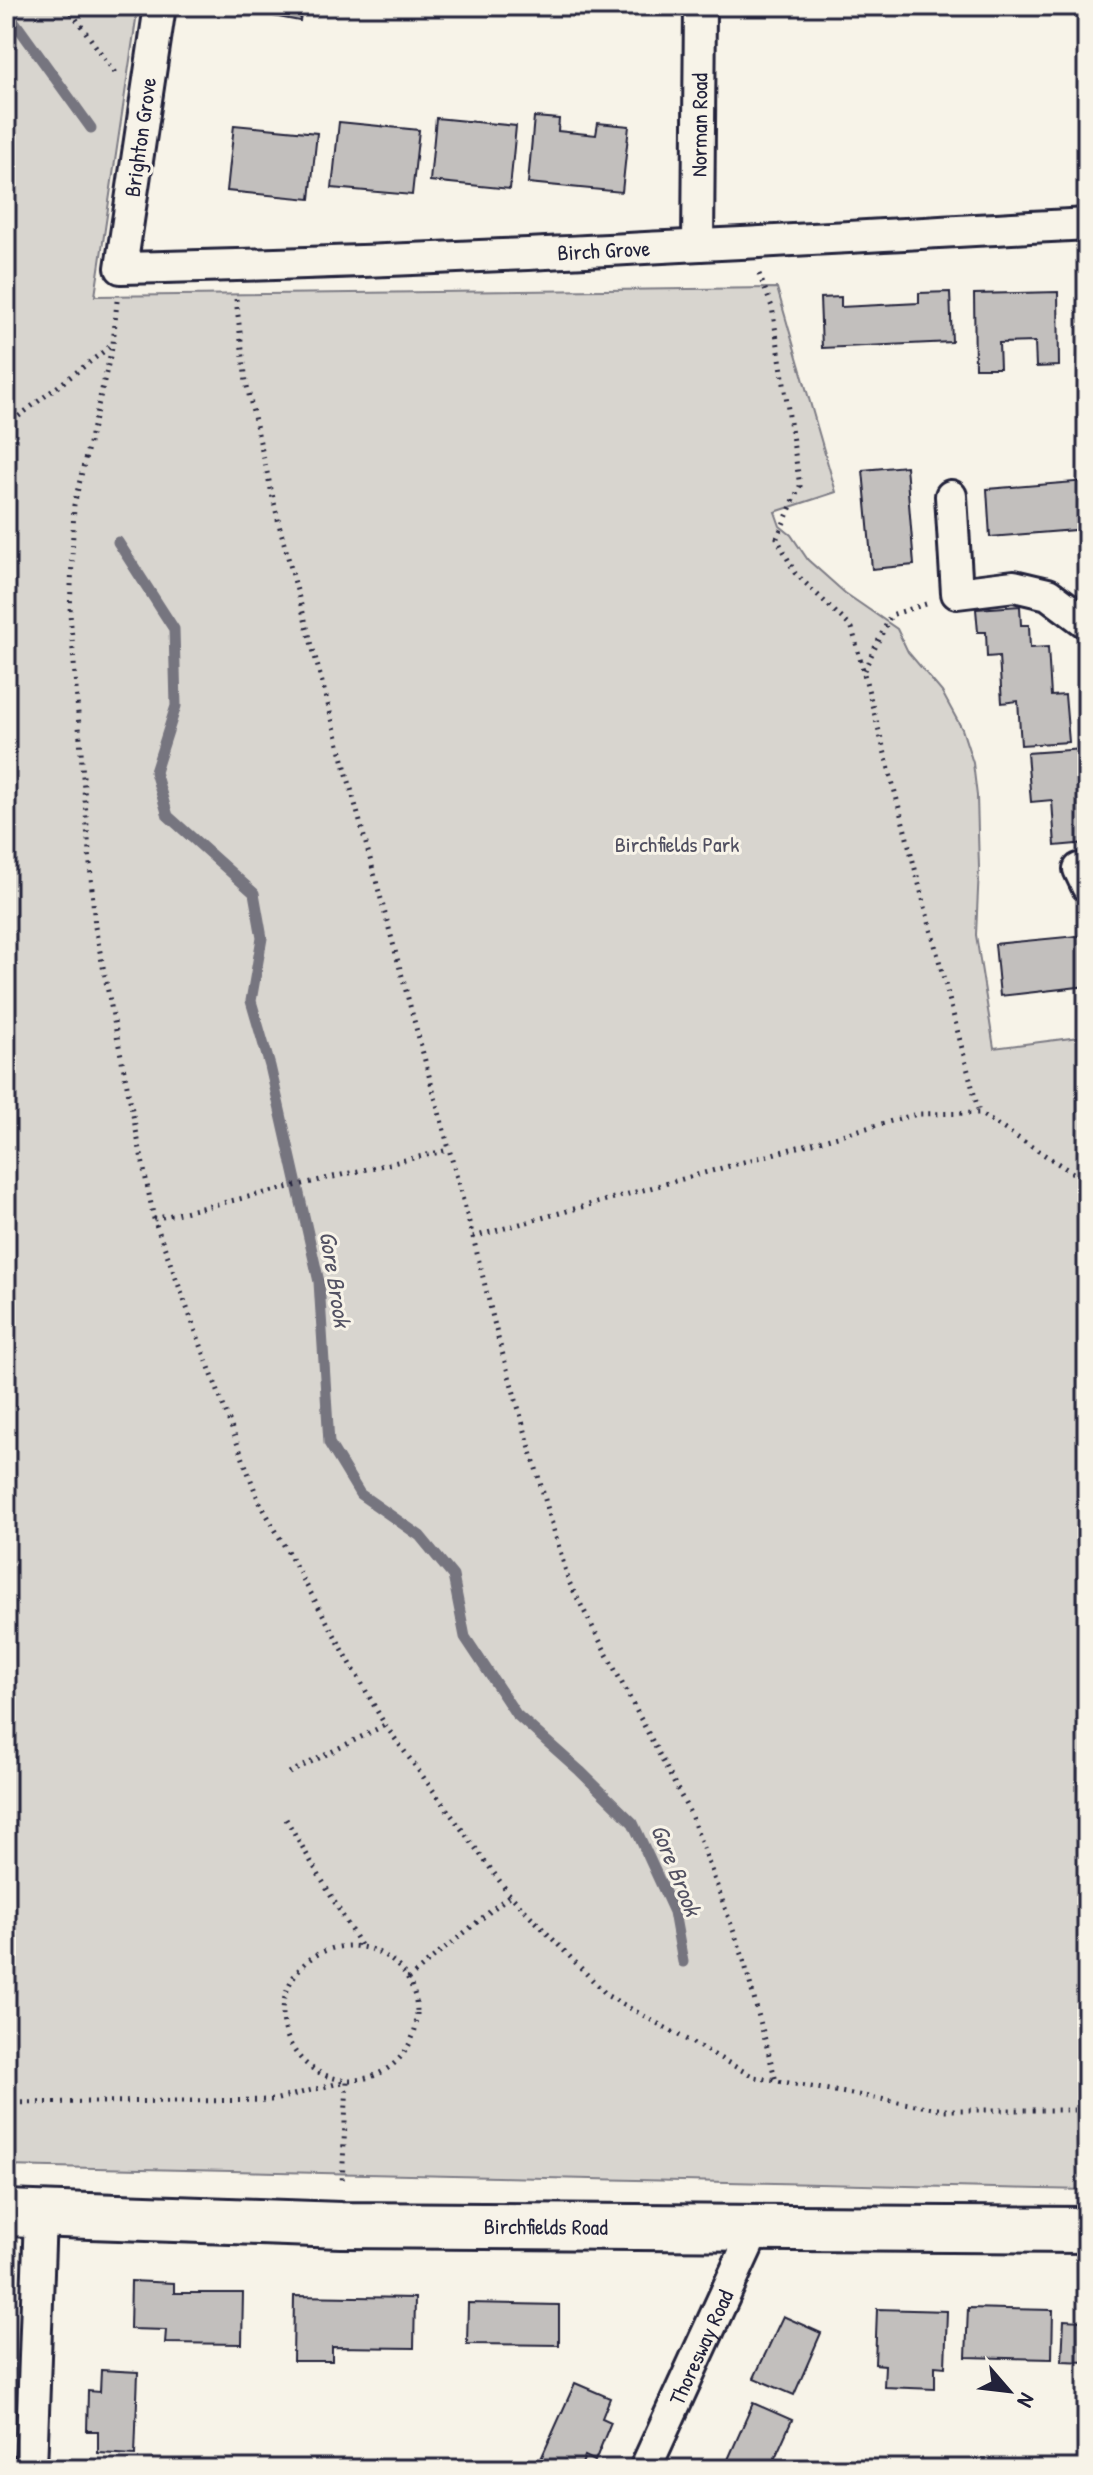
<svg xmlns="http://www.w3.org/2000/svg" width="1093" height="2475" font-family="'Patrick Hand',sans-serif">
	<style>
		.green { fill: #d8d5cf; stroke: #7d7c85; stroke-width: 2 }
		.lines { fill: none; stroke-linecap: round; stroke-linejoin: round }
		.stream { stroke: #76747f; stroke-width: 11 }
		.building { fill: #c2bfbd; stroke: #22223b; stroke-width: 2 }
		.street-casing { stroke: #22223b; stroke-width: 36 }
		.highway-casing { stroke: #22223b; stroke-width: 50 }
		.path { stroke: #22223b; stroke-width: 5; stroke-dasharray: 2 6; stroke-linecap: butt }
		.street { stroke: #f7f3e8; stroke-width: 30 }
		.highway { stroke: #f7f3e8; stroke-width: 44 }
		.labels { text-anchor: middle; stroke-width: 6; stroke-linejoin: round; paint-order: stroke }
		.street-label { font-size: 22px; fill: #22223b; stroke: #f7f3e8 }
		.park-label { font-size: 22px; fill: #504f60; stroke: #f7f3e8 }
		.water-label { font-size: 24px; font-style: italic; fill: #535263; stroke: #f7f3e8 }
	</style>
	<rect width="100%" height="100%" fill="#f7f3e8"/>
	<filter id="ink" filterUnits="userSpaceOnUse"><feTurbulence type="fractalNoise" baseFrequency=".0125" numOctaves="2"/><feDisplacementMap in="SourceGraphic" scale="16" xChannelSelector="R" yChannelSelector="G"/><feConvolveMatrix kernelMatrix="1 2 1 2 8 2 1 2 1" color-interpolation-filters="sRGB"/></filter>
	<g filter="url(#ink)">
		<path class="green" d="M6,6H138L95,296L777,288L836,492L775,512L780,526L791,535L808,560L845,593L897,629L908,652L942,692L962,729L973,763L977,796L979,868L976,935L994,1048L1087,1036V2190L6,2166Z"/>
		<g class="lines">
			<g class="stream">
				<path d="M6,10L91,128"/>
				<path d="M118,542L174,629L176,706L155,772L168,816L254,893L262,938L251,1001L270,1066L319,1282L329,1443L360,1494L420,1536L453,1576L465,1637L516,1714L580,1771L633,1823L674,1912L683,1962"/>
			</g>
		</g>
		<g class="building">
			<path d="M247,6H303L300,21L246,11Z"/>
			<path d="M534,117L559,119L558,131L596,135L598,123L629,126L622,192L528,183Z"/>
			<path d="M436,118L516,126L510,189L430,181Z"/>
			<path d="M339,122L419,130L412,195L332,188Z"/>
			<path d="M234,125L317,133L310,199L227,191Z"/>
			<path d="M950,292L952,342L822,348L820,298L841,297V307L919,303V293Z"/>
			<path d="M1058,292L1059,366L1036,367L1035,342L999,343L1000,368H975L974,294Z"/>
			<path d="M906,466L914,565L872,569L863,470Z"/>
			<path d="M1087,481V529L990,537L987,489Z"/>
			<path d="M1020,606L1021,625H1029L1030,648L1048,647L1051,696L1065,695L1069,742L1021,745L1018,701L1002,703L999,656L987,657L986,632H978L976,609Z"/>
			<path d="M1083,749L1087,794V843L1055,846L1052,800L1031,802L1027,753Z"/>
			<path d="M1087,935V986L1000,996L995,944Z"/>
			<path d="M131,2281L174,2283V2293H243L242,2344L165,2343L166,2330L130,2329Z"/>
			<path d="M294,2296L415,2298L414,2348L332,2347V2361H293Z"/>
			<path d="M468,2303L559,2305V2345L467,2344Z"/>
			<path d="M968,2308L1053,2310L1052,2359L966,2357Z"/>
			<path d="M877,2309L947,2311L945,2367L935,2366V2389L884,2387L885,2365L875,2364Z"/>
			<path d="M1082,2314H1087V2362L1062,2361L1064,2320L1082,2321Z"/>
			<path d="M783,2316L821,2333L794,2395L754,2378Z"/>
			<path d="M101,2370L138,2372L135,2455L98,2453V2431H87L88,2391L100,2392Z"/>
			<path d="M575,2383L610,2398L602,2418L611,2422L595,2461L585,2456L580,2469H558L540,2461Z"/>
			<path d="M753,2403L792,2420L770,2469H736L726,2464Z"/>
		</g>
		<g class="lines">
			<g class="street-casing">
				<g id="street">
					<path id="s1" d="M160,6L121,268C443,262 765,241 1087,224"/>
					<path id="s2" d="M698,245L700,6"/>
					<path d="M951,496L957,593L1014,586L1048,594L1087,623"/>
					<path d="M1079,869L1087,886"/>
					<path d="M31,2469L40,2216"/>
					<path id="s3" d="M645,2469L756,2227"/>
				</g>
			</g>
			<g class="highway-casing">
				<g id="highway">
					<path id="s4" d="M6,2213L341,2225L1087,2230"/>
				</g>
			</g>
			<g class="path">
				<path d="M67,6L115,73"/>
				<path d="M759,274L772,307L800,486L777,538L795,573L852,628L979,1113"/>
				<path d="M236,299L246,382L280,528L473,1237L498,1338L569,1582L691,1815L743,1957L776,2081"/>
				<path d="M117,301L113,344L74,505L70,613L95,927L154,1219L258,1499L385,1725L510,1895L608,1996L754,2077L944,2110H1087"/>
				<path d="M6,426L112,345"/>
				<path d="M864,670L891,615L926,604"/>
				<path d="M154,1219L448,1150"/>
				<path d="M473,1237L917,1114L979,1113L1087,1182"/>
				<path d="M289,1773L385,1725"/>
				<path d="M286,1819L361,1947"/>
				<circle cx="350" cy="2013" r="67"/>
				<path d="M408,1979L510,1895"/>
				<path d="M6,2103L274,2100L347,2081L342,2184"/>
			</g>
			<use href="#street" class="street"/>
			<use href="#highway" class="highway"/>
		</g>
	</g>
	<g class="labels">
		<g class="street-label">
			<text dy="8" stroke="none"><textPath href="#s2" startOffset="120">Norman Road</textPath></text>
			<text transform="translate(140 137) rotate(-82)" y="8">Brighton Grove</text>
			<text dy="8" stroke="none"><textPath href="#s1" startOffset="748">Birch Grove</textPath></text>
			<text dy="8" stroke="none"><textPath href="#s4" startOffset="540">Birchfields Road</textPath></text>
			<text dy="8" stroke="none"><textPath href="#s3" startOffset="134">Thoresway Road</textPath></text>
		</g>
		<g class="park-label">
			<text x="677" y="852">Birchfields Park</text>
		</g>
		<g class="water-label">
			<text transform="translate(335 1279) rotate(81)" y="8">Gore Brook</text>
			<text transform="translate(676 1870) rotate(68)" y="8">Gore Brook</text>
		</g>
	</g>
	<rect width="1093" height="2475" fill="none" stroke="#f7f3e8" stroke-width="32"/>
	<rect x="16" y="16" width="1061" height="2443" fill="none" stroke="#22223b" stroke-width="3" filter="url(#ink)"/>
	<g transform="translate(1009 2391) rotate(118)" stroke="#f7f3e8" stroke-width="6" paint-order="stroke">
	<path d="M0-6L14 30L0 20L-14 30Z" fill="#22223b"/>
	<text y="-12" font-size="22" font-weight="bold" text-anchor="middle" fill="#22223b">N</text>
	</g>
</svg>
